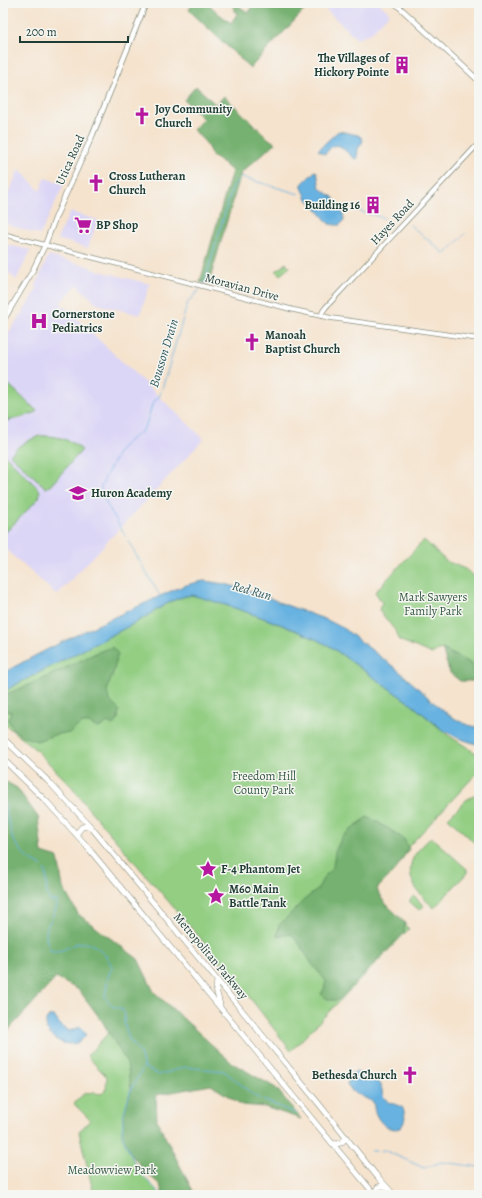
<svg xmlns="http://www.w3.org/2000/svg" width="482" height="1198" font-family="Alegreya,serif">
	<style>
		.built { fill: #dcd6f6 }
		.green { fill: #93ce83; stroke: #59865c }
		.forest { fill: #76b171; stroke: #4a7752 }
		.water { fill: #68b2e1; stroke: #44788a }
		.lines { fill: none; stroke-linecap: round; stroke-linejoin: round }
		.stream { stroke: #68b2e1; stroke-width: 1 }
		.tertiary-casing { stroke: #8a9081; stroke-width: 5.5 }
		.secondary-casing { stroke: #8a9081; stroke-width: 6 }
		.primary-casing { stroke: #8a9081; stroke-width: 6 }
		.tertiary { stroke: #fff; stroke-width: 4 }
		.secondary { stroke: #fff; stroke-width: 4.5 }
		.primary { stroke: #fff; stroke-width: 5 }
		.labels { text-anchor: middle; stroke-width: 3; stroke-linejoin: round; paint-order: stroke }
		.poi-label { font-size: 12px; font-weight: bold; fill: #1f3d34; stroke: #f6f6f2; text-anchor: start }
		.street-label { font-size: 12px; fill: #1f3d34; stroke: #f6f6f2 }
		.park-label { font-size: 12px; fill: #365a44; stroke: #f6f6f2 }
		.water-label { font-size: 13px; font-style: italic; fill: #315a5f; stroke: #f6f6f2 }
	</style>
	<rect width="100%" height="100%" fill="#f6f6f2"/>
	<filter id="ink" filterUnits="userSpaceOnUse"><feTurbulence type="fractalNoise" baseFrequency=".025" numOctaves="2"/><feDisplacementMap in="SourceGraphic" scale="8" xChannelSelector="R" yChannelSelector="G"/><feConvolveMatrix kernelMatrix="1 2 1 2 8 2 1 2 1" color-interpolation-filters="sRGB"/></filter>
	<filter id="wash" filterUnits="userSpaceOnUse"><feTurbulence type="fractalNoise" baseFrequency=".012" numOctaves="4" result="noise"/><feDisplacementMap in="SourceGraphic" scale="16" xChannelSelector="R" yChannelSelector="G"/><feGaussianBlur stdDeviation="0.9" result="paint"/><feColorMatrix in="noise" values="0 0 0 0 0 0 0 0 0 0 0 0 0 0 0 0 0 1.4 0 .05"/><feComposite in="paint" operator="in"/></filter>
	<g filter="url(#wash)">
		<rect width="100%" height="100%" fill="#f5e3ce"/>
		<g class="built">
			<path d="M319,3H379L390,13L371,33L357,39Z"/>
			<path d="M19,169L40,191L45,178L64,184L40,235L3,223V206Z"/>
			<path d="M70,212L98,220L88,248L57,239Z"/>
			<path d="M3,244L31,250L16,280L3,267Z"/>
			<path d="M48,256L88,266L92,269L150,284L140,315L97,304L77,285L60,303L204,439L57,595L3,547V341L32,298L37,288L36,285Z"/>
		</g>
		<g class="green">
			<path d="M286,263L290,267L280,275L276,271Z"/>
			<path d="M7,383L37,411L36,412L26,416L7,421V418H3Z"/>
			<path d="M39,436C55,435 70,439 82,450L50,486L46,488L10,455C18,445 27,441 39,436Z"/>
			<path d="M3,453L39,489L40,493L39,498L4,534Z"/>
			<path d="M424,540L446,561L465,569L479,580V668L445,650C440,648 436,651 432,654L399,640L397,633L379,610L382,602L375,592Z"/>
			<path d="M192,595C218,602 244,611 269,620C290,628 311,636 331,647L411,704L448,735L479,755V771L368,890L409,929L291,1051L237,981L88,808L72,787L35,749L3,723V692L15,685C55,664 95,644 135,623C153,613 172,597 192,595Z"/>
			<path d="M479,793V847L448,818L466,800Z"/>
			<path d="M431,837L467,869V873L434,908C419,894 403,878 414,856C418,849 426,843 431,837Z"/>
			<path d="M414,896L424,906L419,910L409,901Z"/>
			<path d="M125,1015L140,1053L122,1135L138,1171L160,1193V1195H94L79,1132L90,1120L74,1104C85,1092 84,1091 101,1094L106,1089L107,1077L87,1056Z"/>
		</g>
		<g class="forest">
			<path d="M193,3H208L219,14L231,23L237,14L231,3H234L249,13L253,3H283L286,6L289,3H311L250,68L189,10Z"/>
			<path d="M196,86L216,105L224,96L269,139L275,143L241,173L210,279L213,285L200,282L232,171L223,163L213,157L205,142L193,130L203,119L184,100Z"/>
			<path d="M112,647L118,654C116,660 115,665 114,670C108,689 101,695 119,710L118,719L116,723L112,725L107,722L103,726L98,728C95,727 91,724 89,723C81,721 75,729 71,733L57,734L37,741L22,736L13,729L8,720L11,712L3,709V697L9,693L45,678L98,652Z"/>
			<path d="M442,649L479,668V678L474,681H460L450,673Z"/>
			<path d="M3,780L17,788L38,817L42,853L58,858L63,888L78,914L138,959L154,992L232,1063L276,1088L301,1119L265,1107L242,1105L211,1085L156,1095L157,1121L195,1195H163L160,1185L145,1171L131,1154L122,1135L123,1116L131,1089L127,1063L102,1021L79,990L56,978L3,1036Z"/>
			<path d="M367,817L376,821L404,839L409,849C404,855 401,862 397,868C391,876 383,881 377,889C381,903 396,912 405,923L404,932L339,999C333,1002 325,999 321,994L324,989L326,981L312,964L300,945L291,934L277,936L279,925L304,900L317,890L324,877L333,867L335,852L342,837Z"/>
		</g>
		<g class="water">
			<path d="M339,131L358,135L362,138L363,141L358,149L357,159H355L341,147L337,145L331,147L325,154L318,150L336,133Z"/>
			<path d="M315,171L317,172L320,188L334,198L335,206L343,213L344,221L340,225H335L329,224L311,202L306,198C306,193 301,189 302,184Z"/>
			<path d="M204,581L225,584L258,593L286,605L327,620L343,628L399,671L440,708L452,717L465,724L479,728V745L458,738L443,730L411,704L331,647C311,636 290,628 269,620C244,611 218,602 192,595C172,597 153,613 135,623C95,644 55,664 15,685L3,692V673C48,648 94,626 141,605C162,596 181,584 204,581Z"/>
			<path d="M50,1016H54C59,1023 61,1028 70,1031L80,1027L83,1030L86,1034C73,1060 32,1029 50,1016Z"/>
			<path d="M356,1072L377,1080L381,1085L383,1096L388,1102L402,1107C406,1114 406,1122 400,1128C387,1132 377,1121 374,1108C374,1106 374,1104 373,1102L352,1091L347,1084L350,1074Z"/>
		</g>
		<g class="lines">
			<g class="stream">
				<path d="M358,211L384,218"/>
				<path d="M410,225L445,254L465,234"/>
				<path d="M204,284L231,192C234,186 235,181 241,177L299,194"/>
				<path d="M104,479L121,448L131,439L142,431L147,422L153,402L159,397L162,389L188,302L200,289"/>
				<path d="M104,481L101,487L102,496L126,537"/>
				<path d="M128,541L160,596"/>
				<path d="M3,801L4,803L13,840L27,858L40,865L46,871L47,894L50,901H57C58,914 45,923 46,935C46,941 49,947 51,951C57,951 61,951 67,948C70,947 74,944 78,943C95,941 106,953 112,967L108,977L105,997L112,1006L122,1009L125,1015L124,1022L129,1039L140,1053L144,1067L131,1089L123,1116L122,1135L138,1171L160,1193V1195"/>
				<path d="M144,1067L159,1075L185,1067L224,1071L256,1097L297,1114"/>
				<path d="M371,1151H376"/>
				<path d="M380,1151L384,1150L424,1168L442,1162L479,1167"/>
			</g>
		</g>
	</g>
	<g filter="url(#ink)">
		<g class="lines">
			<g class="tertiary-casing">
				<g id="tertiary">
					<path d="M3,234L294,310L331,318L479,339"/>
					<path d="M321,316L323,311L326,307L479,143"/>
				</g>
			</g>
			<g class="secondary-casing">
				<g id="secondary">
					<path d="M395,3L479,81"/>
					<path d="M3,321L32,272L45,245L56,216L93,134L146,3"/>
				</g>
			</g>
			<g class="primary-casing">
				<g id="primary">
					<path d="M3,738L48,781L91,827L319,1104L376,1175L394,1195"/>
					<path d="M3,759L47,802L84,843L375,1195"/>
					<path d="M76,834L82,827L87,826L90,827"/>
					<path d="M217,981L216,989L220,1005"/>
					<path d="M332,1143C338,1145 343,1143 346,1137"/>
					<path d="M374,1194L378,1187L383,1186L386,1187"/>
				</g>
			</g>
			<use href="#tertiary" class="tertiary"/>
			<use href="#secondary" class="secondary"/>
			<use href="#primary" class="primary"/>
		</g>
	</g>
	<defs>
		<g id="building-bare" transform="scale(1.38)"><path d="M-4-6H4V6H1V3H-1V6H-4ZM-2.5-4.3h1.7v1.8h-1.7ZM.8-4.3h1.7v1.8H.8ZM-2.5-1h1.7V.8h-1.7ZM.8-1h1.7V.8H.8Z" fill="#b5179e" stroke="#f6f6f2" stroke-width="2.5" paint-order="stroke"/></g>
		<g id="church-bare" transform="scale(1.38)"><path d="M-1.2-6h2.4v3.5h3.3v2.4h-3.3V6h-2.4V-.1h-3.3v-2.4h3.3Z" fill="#b5179e" stroke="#f6f6f2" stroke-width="2.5" paint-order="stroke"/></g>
		<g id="supermarket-bare" transform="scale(1.38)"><path d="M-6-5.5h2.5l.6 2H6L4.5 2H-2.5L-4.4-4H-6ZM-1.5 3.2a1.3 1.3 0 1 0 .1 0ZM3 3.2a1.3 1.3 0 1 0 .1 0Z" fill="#b5179e" stroke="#f6f6f2" stroke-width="2.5" paint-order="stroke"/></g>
		<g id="hospital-bare" transform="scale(1.38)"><path d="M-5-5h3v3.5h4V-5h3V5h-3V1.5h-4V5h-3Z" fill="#b5179e" stroke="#f6f6f2" stroke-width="2.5" paint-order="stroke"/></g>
		<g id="school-bare" transform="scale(1.38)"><path d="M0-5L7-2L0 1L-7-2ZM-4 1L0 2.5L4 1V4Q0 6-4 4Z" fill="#b5179e" stroke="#f6f6f2" stroke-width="2.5" paint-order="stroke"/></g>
		<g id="sight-bare" transform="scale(1.38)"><path d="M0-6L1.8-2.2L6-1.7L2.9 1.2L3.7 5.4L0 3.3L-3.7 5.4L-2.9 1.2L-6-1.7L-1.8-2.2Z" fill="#b5179e" stroke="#f6f6f2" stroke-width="2.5" paint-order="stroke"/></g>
	</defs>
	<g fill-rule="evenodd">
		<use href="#building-bare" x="402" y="65"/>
		<use href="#church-bare" x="142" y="116"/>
		<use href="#church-bare" x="96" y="183"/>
		<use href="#building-bare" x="373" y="205"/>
		<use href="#supermarket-bare" x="83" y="225"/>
		<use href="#hospital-bare" x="39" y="321"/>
		<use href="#church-bare" x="252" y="342"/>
		<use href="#school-bare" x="78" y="493"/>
		<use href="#sight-bare" x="208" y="869"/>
		<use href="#sight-bare" x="216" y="896"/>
		<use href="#church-bare" x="410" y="1075"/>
	</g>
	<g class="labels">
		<g class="poi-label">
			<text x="389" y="62" text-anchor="end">The Villages of<tspan x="389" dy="14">Hickory Pointe</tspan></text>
			<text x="155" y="113">Joy Community<tspan x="155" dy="14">Church</tspan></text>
			<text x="109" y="180">Cross Lutheran<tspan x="109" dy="14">Church</tspan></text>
			<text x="360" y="209" text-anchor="end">Building 16</text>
			<text x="96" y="229">BP Shop</text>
			<text x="52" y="318">Cornerstone<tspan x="52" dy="14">Pediatrics</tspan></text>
			<text x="265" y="339">Manoah<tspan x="265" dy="14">Baptist Church</tspan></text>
			<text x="91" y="497">Huron Academy</text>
			<text x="221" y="873">F-4 Phantom Jet</text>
			<text x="229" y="893">M60 Main<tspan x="229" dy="14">Battle Tank</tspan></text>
			<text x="397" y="1079" text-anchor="end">Bethesda Church</text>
		</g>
		<g class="street-label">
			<text transform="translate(70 160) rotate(-66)" y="4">Utica Road</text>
			<text transform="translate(392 222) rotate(-47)" y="4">Hayes Road</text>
			<text transform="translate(242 287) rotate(15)" y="4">Moravian Drive</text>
			<text transform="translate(211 956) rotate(50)" y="4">Metropolitan Parkway</text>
		</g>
		<g class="park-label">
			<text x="433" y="601">Mark Sawyers<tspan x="433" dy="14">Family Park</tspan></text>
			<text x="264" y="780">Freedom Hill<tspan x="264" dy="14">County Park</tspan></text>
			<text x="112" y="1174">Meadowview Park</text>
		</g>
		<g class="water-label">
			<text transform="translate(163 353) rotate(-73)" y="5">Bousson Drain</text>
			<text transform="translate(252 590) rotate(16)" y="5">Red Run</text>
		</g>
	</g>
	<rect width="482" height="1198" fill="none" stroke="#f6f6f2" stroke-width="16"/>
	<path d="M20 36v6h108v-6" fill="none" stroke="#1f3d34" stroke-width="2"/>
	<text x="26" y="36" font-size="12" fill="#1f3d34" stroke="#f6f6f2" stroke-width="3" paint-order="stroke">200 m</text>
</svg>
